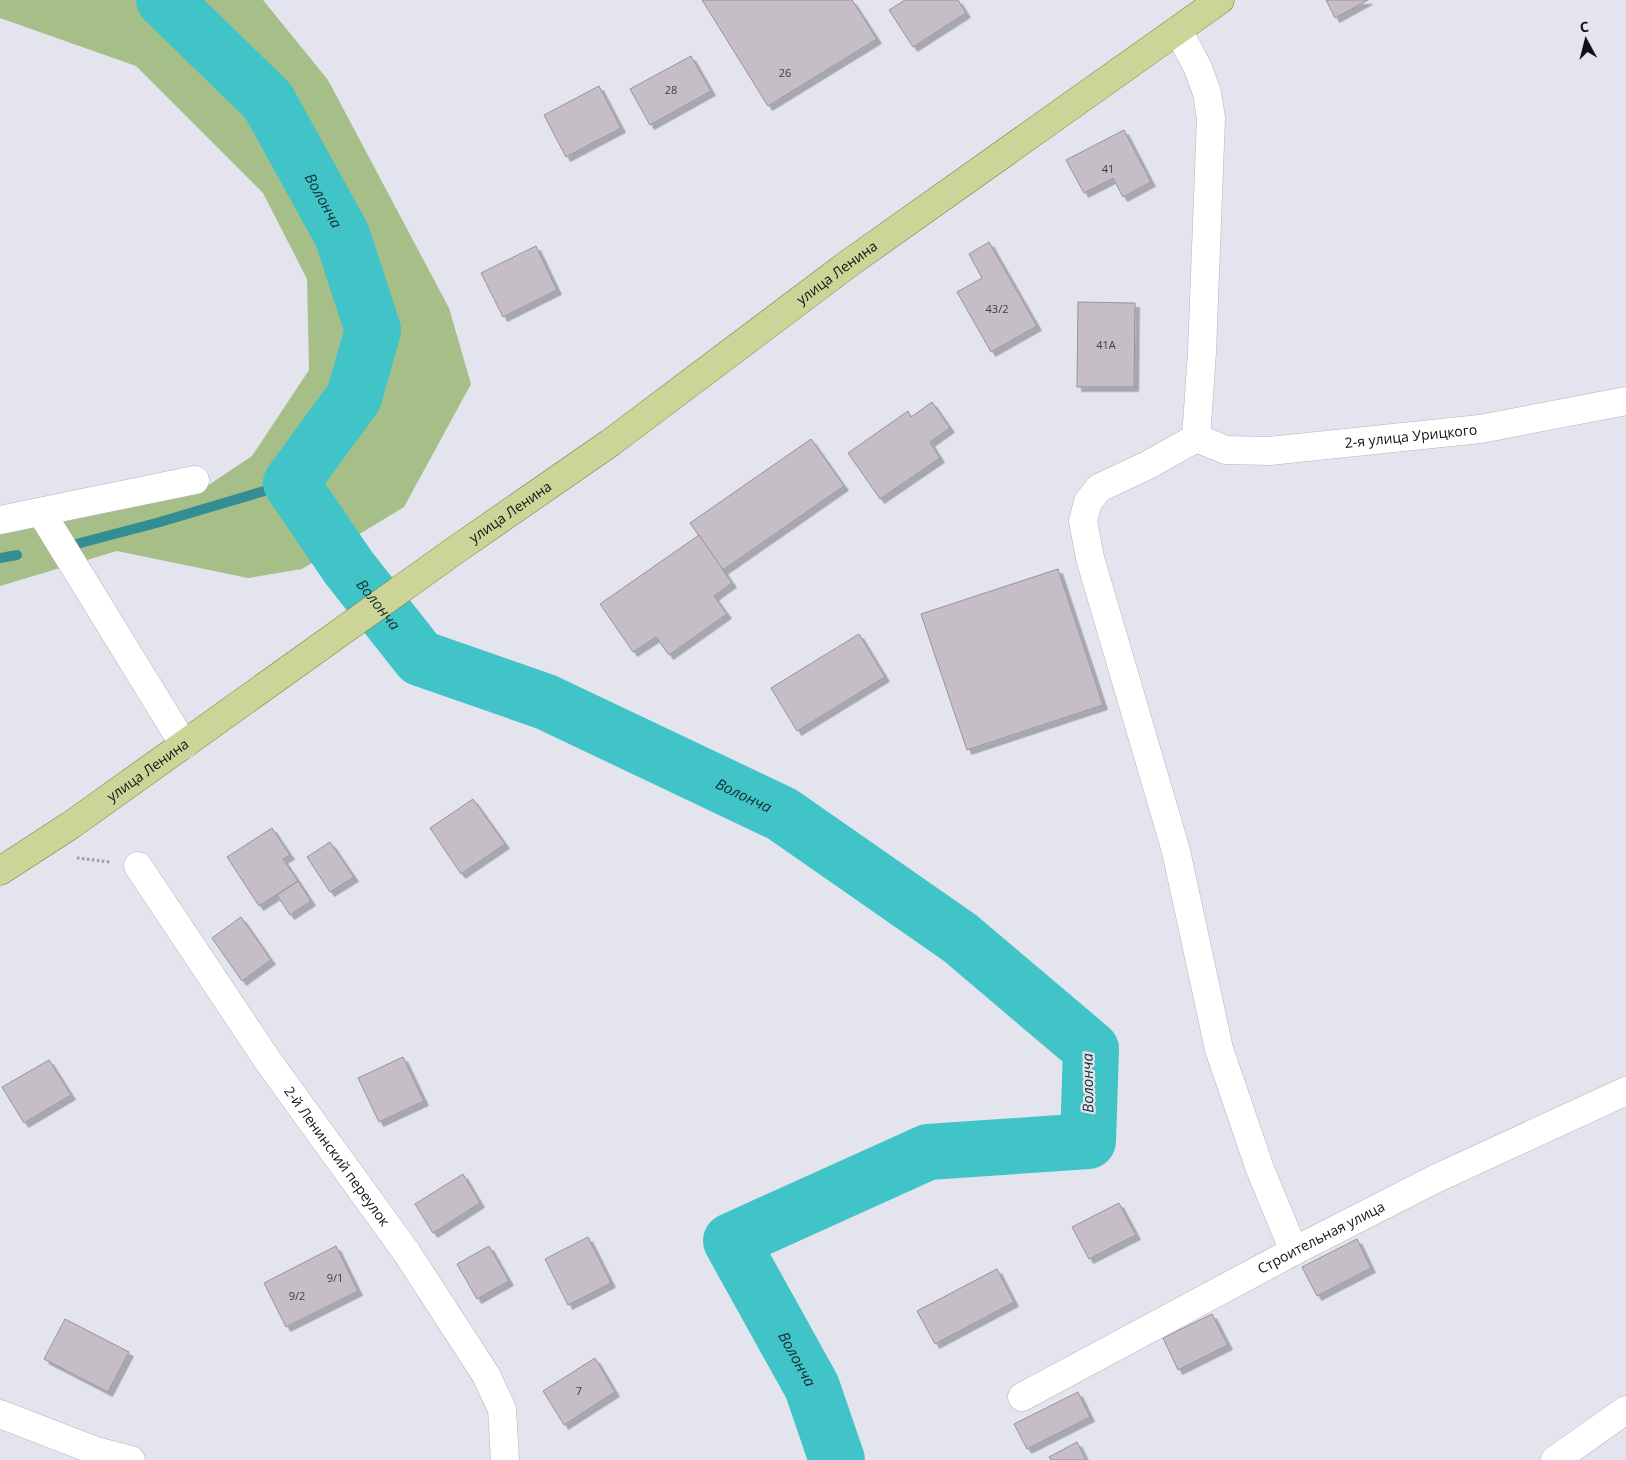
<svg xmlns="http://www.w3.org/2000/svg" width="1626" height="1460" font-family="'Open Sans',sans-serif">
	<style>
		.green { fill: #a6bf88 }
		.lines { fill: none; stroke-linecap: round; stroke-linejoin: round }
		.stream { stroke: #328e92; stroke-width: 10 }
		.river { stroke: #40c4c8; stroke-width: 56 }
		.building { fill: #c5bec7; stroke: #99929b; filter: url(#shadow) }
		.minor-casing { stroke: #b3b4be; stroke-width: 29 }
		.major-casing { stroke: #767e3d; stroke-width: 29 }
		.path { stroke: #9c9da4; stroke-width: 3; stroke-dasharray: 2.5 2.5; stroke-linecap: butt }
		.minor { stroke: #fff; stroke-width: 28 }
		.major { stroke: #cdd498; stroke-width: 28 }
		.labels { text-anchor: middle; stroke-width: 4.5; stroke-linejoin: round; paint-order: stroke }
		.number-label { font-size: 11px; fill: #3e3c41 }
		.street-label { font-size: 14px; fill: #111114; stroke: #e3e4ee }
		.water-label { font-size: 15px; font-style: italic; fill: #172d2e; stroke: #e3e4ee }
	</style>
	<defs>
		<filter id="shadow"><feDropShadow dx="4.5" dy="4.5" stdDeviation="0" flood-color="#0004"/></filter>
	</defs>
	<rect width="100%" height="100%" fill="#e3e4ee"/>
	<path class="green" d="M0,0H263L328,80L449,308L471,384L404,507L302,569L248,578L117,551L0,586V533L207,486L252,456L309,370L307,279L263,193L136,66L0,18Z"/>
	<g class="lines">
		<g class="stream">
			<path d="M65,547L160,522L291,483"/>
			<path d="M0,558L17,555"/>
		</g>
		<path class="river" id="s1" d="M164,0L268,101L342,235L373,330L354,397L291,483L349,568L420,658L546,702L782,814L960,938L1091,1049L1088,1141L928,1152L731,1241L812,1387L837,1460"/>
	</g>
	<g class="building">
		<path d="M702,0H852L877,39L768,106Z"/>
		<path d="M905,0H958L966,13L913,47L889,10Z"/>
		<path d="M1326,0H1368L1335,18Z"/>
		<path d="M691,56L711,91L650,125L630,89Z"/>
		<path d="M599,86L621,128L566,157L544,115Z"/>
		<path d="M1124,130L1151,182L1123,197L1113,178L1084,193L1066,160Z"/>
		<path d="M989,242L1037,326L991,352L957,292L982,278L969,254Z"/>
		<path d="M536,246L557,290L503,317L481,273Z"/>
		<path d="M1078,302L1135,303L1134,387H1077Z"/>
		<path d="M932,402L950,428L930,442L940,458L880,499L848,453L908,411L911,417Z"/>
		<path d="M811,439L844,486L723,570L690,523Z"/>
		<path d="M699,535L732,583L714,596L727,614L669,655L656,637L633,652L600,604Z"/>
		<path d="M1058,569L1103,705L967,750L921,614Z"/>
		<path d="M859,634L885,677L797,731L771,688Z"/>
		<path d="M473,799L505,844L461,874L430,828Z"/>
		<path d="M272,828L290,855L283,859L298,881L259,906L227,857Z"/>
		<path d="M330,842L354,877L330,892L307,857Z"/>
		<path d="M298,881L311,901L290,915L277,895Z"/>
		<path d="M241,917L271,960L242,981L212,938Z"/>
		<path d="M403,1057L424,1101L379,1122L358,1078Z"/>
		<path d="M49,1060L71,1095L24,1123L2,1087Z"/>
		<path d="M463,1174L480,1203L433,1233L415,1204Z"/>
		<path d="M1119,1203L1136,1235L1089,1259L1072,1227Z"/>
		<path d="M588,1237L611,1283L568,1305L545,1259Z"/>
		<path d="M1357,1239L1371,1268L1317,1296L1302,1267Z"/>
		<path d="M336,1246L358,1291L286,1327L264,1283Z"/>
		<path d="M489,1246L509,1281L477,1299L457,1264Z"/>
		<path d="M997,1269L1014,1302L935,1344L917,1311Z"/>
		<path d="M1212,1314L1228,1345L1178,1370L1163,1338Z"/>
		<path d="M65,1319L129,1352L108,1392L44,1359Z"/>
		<path d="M595,1358L615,1392L564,1425L543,1391Z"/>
		<path d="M1078,1392L1090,1417L1027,1449L1014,1424Z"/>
		<path d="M1077,1442L1086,1460H1051L1049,1457Z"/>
	</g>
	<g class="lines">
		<g class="minor-casing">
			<g id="minor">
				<path d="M1178,30L1198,68L1207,93L1211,118L1202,352L1196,438L1148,465L1099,488L1088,502L1083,521L1090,558L1176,851L1219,1049L1260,1169L1294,1251"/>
				<path id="s2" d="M1196,438L1226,450L1269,451L1480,429L1626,401"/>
				<path d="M41,512L184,745"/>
				<path d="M0,520L195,480"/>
				<path id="s3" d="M138,866L268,1061L407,1253L486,1375L502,1409L505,1460"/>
				<path id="s4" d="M1022,1397L1294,1251L1435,1179L1626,1091"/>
				<path d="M0,1414L96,1451L131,1460"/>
				<path d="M1555,1460L1626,1410"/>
			</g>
		</g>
		<g class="major-casing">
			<g id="major">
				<path id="s5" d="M0,871L71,825L457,549L610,443L848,264L1220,0"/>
			</g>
		</g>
		<path class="path" d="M77,858L110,862"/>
		<use href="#minor" class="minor"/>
		<use href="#major" class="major"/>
	</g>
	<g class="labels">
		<g class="number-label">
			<text x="785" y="77">26</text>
			<text x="671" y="94">28</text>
			<text x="1108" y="173">41</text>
			<text x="997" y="313">43/2</text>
			<text x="1106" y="349">41А</text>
			<text x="335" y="1282">9/1</text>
			<text x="297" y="1300">9/2</text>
			<text x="579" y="1395">7</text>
		</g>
		<g class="street-label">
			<text dy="5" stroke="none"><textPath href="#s5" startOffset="1029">улица Ленина</textPath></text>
			<text dy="5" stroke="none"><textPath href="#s2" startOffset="218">2-я улица Урицкого</textPath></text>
			<text dy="5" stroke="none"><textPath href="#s5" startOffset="624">улица Ленина</textPath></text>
			<text dy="5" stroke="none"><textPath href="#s5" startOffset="179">улица Ленина</textPath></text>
			<text dy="5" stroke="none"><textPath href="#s3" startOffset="352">2-й Ленинский переулок</textPath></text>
			<text dy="5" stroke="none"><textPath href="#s4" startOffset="339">Строительная улица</textPath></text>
		</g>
		<g class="water-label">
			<text dy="5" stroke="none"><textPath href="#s1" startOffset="259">Волонча</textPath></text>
			<text dy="5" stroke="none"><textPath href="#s1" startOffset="724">Волонча</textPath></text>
			<text dy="5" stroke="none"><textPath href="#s1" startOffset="1144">Волонча</textPath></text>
			<text transform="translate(1088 1083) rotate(-91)" y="5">Волонча</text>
			<text dy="5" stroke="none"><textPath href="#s1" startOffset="2179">Волонча</textPath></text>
		</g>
	</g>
	<g transform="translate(1586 40) rotate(353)" stroke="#e3e4ee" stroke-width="4" paint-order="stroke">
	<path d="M0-4L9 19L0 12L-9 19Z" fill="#111114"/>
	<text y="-8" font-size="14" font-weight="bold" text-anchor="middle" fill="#111114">С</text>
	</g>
</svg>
